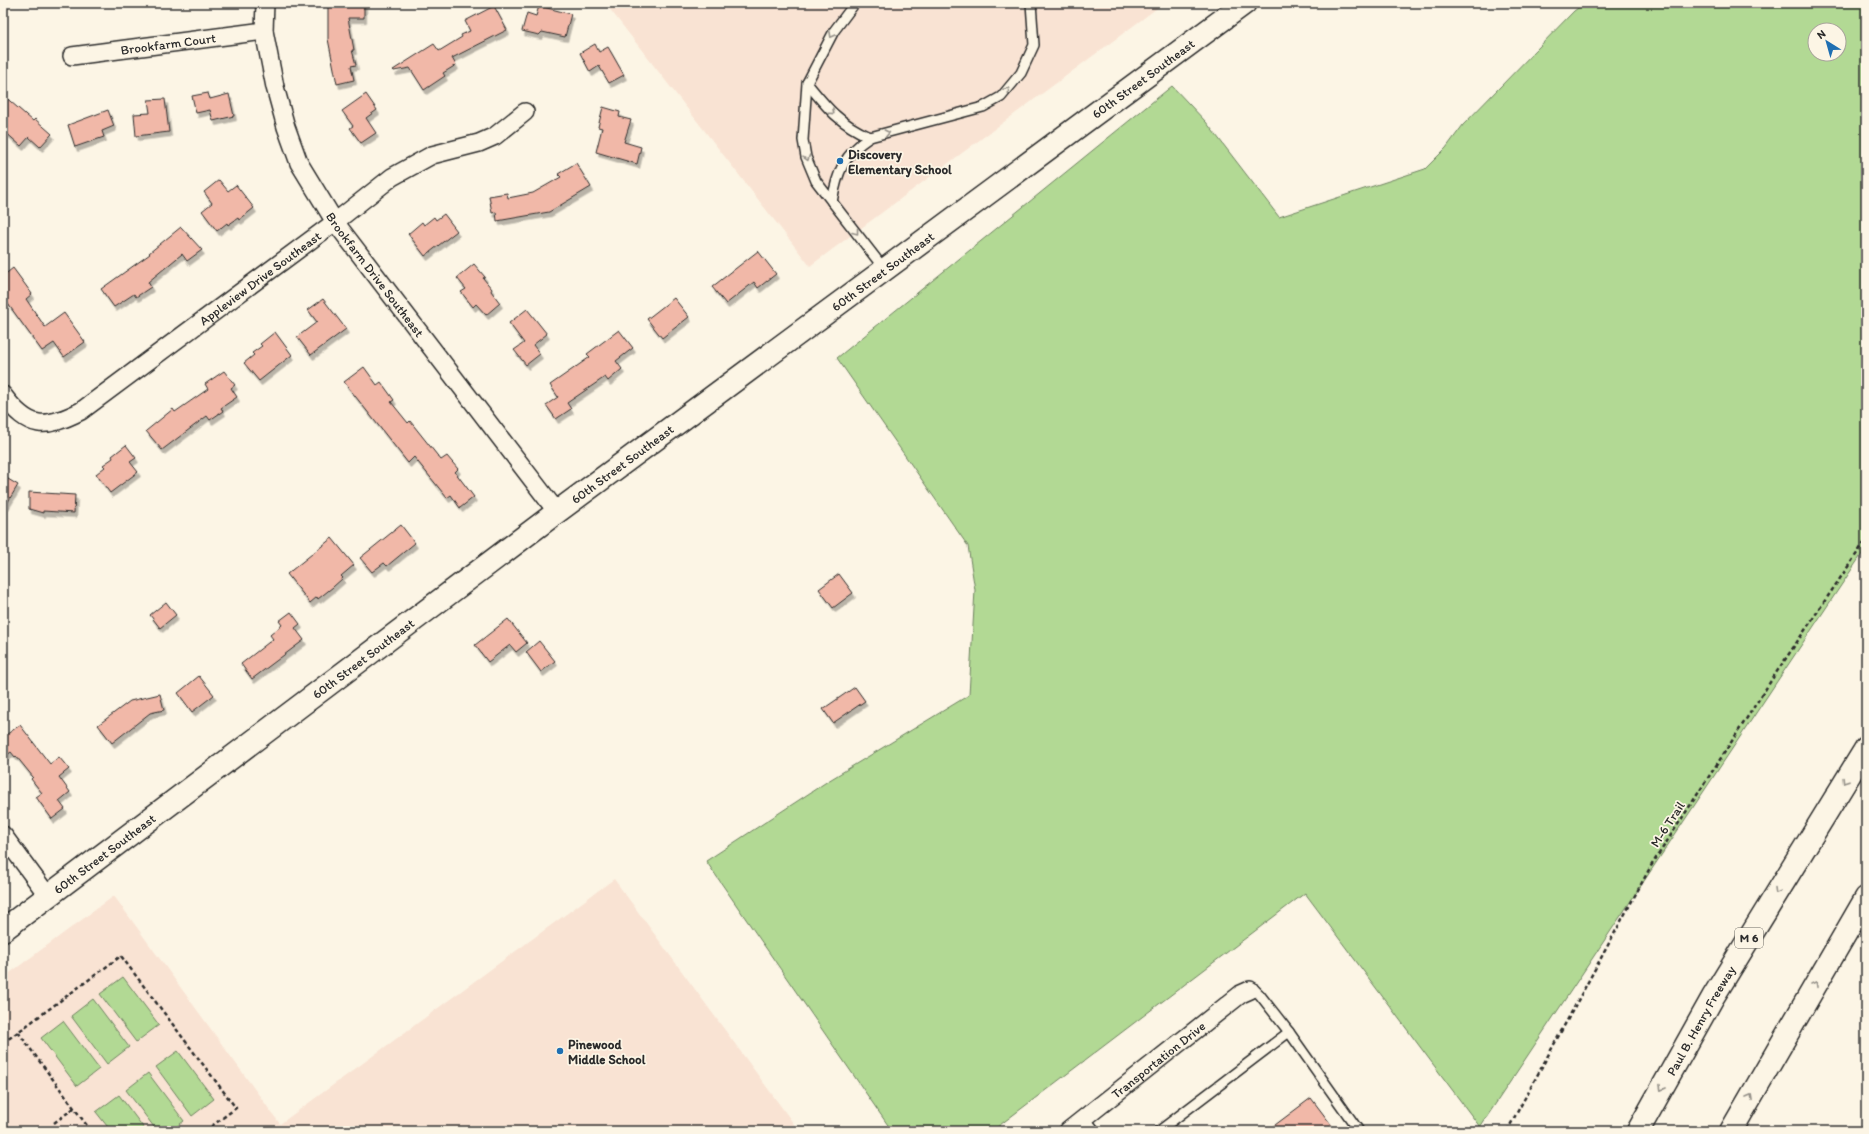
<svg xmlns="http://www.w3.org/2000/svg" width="1869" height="1134" font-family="Itim,sans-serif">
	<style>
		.built { fill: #f9e3d3 }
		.green { fill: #b2d994; stroke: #6e8260; fill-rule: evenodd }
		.building { fill: #f1b8a8; stroke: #2b2b2b; filter: url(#shadow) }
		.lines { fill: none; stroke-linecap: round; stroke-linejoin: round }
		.service-casing { stroke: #2b2b2b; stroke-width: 12 }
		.minor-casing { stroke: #2b2b2b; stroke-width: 20 }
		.secondary-casing { stroke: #2b2b2b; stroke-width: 25 }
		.motorway-casing { stroke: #2b2b2b; stroke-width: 25 }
		.path { stroke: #2b2b2b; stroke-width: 2.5; stroke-dasharray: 4 3; stroke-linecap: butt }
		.service { stroke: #fcf5e5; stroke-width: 9 }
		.minor { stroke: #fcf5e5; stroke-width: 17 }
		.secondary { stroke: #fcf5e5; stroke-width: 22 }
		.motorway { stroke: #fcf5e5; stroke-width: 22 }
		.oneway { stroke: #949088 }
		.poi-dot { fill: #1f6fb2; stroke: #fcf5e5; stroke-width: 1.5 }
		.labels { text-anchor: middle; stroke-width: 3.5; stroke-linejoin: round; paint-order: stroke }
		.shield { fill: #fcf5e5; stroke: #6a6863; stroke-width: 1 }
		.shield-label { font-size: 12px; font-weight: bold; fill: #2b2b2b }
		.street-label { font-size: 13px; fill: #2b2b2b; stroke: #fcf5e5 }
		.poi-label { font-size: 13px; font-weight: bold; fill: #2b2b2b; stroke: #fcf5e5; text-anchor: start }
	</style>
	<defs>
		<filter id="shadow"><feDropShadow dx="2.5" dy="4.5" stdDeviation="0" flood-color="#0004"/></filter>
	</defs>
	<rect width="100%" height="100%" fill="#fcf5e5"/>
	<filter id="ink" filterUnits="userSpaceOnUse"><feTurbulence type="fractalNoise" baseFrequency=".025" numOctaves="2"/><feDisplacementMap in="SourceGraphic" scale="8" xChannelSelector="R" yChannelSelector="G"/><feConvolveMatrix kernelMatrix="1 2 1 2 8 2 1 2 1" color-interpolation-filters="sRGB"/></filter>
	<g filter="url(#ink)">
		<g class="built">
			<path d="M605,3H1164L810,266Z"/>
			<path d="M614,879L799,1131H3V978L114,896L280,1124Z"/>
		</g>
		<g class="green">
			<path d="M1585,3H1866V548L1480,1127L1305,893L992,1131H892L706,861L828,781L969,695L975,590L968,546L837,358L1172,86L1206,122L1279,217L1425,169L1446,148L1463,125L1574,11ZM1815,30H1839V54H1815Z"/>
			<path d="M123,977L159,1025L136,1042L100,994Z"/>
			<path d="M93,999L129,1047L107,1064L71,1016Z"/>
			<path d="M63,1021L99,1069L77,1086L41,1038Z"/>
			<path d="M178,1051L214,1099L192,1116L156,1067Z"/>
			<path d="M148,1073L184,1121L171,1131H157L126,1090Z"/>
			<path d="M119,1095L146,1131H111L96,1112Z"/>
		</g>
		<g class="building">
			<path d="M328,3H364V18H348L354,50H352L356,65L351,66L354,80L337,84L328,39Z"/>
			<path d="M494,6L507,30L452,58L456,65L443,73L445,76L424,90L410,68L394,71L393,70L434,44L439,51L462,37L461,35L470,31L465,21Z"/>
			<path d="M539,6L571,14L565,37L542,32L539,35L522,31L527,13L536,16Z"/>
			<path d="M595,44L599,52L608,47L624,75L609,83L599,66L590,72L580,53Z"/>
			<path d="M208,93L210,99L229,94L234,116L213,121L210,110L196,113L192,96Z"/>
			<path d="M366,94L377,110L366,118L376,133L361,143L350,128L353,126L342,111Z"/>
			<path d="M3,95L33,121L35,119L52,134L40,147L29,137L21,146L3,130Z"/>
			<path d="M165,99L169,132L136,136L134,114L150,113L148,100Z"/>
			<path d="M603,107L620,112L619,117L631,120L624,142L641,147L637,164L596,152L602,128L598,127Z"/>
			<path d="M108,110L114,126L102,131L104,137L75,147L68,125Z"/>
			<path d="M576,163L591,187L549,212L497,221L496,212L492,213L489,196L507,193L508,198L533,193L561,177L558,174Z"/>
			<path d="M219,180L228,191L236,185L254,208L239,220L238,218L228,225L227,223L217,231L202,211L212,203L204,192Z"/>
			<path d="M444,214L457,231L425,256L408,234L422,222L424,225L434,217L436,220Z"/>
			<path d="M181,227L202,250L187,261L182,254L148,282L151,287L136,297L134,294L114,307L101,289L150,254L149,253Z"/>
			<path d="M758,251L776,274L758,288L754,282L726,304L712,287Z"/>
			<path d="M474,264L485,277L483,278L492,289L491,291L500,303L486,315L476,304L473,307L461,292L466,289L457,278Z"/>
			<path d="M13,268L32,294L26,299L45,327L64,313L85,342L64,357L54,343L42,351L3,297V276Z"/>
			<path d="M674,298L689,317L662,338L647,319Z"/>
			<path d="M323,299L346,329L311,355L297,337L317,322L308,310Z"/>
			<path d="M527,309L547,334L533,345L540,354L526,365L514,350L524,343L509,323Z"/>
			<path d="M619,330L633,348L616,361L622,369L608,381L605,377L567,403L571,409L556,419L546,405L558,397L550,385L590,357L587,354Z"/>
			<path d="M275,332L292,355L259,381L244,363L254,355L252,353L262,346L260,344Z"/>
			<path d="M364,367L377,385L381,382L394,400L391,402L408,423L410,421L441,460L447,456L458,469L455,472L474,497L460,508L451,495L447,498L414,457L408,463L344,382Z"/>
			<path d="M224,371L235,385L231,388L237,397L221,408L223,411L210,420L207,416L162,450L146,431L173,409L175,412L208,389L205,384Z"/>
			<path d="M126,445L136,458L130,462L138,472L110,493L96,474L105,467L103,465L113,458L112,456Z"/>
			<path d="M3,476L18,485L3,510Z"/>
			<path d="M29,492L75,495L74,513L43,511V513L29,509Z"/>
			<path d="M401,525L415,543L387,566L384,563L372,572L360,558Z"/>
			<path d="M332,538L354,565L341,576L343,578L333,587L318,599L317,597L310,603L287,574Z"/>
			<path d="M839,574L853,593L833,608L819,589Z"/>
			<path d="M166,602L176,615L160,628L150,615Z"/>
			<path d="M291,612L300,624L295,628L304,640L252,679L241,664L273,639L270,635L282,625L279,621Z"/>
			<path d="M508,619L527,643L516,652L510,645L488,662L475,645Z"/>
			<path d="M539,641L555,661L541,672L526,652Z"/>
			<path d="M199,676L214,695L192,712L178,693Z"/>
			<path d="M855,687L865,701L833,723L823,709Z"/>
			<path d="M160,694L164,710L150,713L112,743L98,725L130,701Z"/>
			<path d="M20,725L50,764L59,757L69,769L59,777L70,792L59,801L65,809L52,819L36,797L42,793L31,779L33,777L16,756L15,757L11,752L3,758V737Z"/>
			<path d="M1311,1098L1336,1131H1267Z"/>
		</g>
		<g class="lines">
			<g class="service-casing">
				<g id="service">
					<path d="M855,3L834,31L807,83L803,140L806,157L816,181L885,270"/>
					<path d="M807,83C827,108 840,124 870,137"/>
					<path d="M832,202C837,172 844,154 870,137L983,107L1001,97L1021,73L1034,45L1031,3"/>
					<path d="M1250,990H1255L1260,995L1289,1032"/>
					<path d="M1085,1118L1095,1131"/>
					<path d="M1159,1131L1289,1032L1359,1131"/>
				</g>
			</g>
			<g class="minor-casing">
				<g id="minor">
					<path id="s1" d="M265,3L264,31L275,87L286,127L299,163L335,222L557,512"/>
					<path id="s2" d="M72,56L264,31"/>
					<path id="s3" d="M3,395C29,430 45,429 81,411L335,222L392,177L432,155L479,143L495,136L525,112"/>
					<path d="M3,835L48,896"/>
					<path id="s4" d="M1068,1131L1241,994L1250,990"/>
				</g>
			</g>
			<g class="secondary-casing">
				<g id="secondary">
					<path id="s5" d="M3,930L557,512L1245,3"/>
				</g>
			</g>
			<g class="motorway-casing">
				<g id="motorway">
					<path id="s6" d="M1638,1131L1713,997L1866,748"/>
					<path d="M1731,1131L1866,898"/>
				</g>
			</g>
			<g class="path">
				<path d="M18,1032L91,1131"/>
				<path d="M3,1043L121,956L236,1108L205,1131"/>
				<path d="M54,1123L74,1108"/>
				<path d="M1507,1131L1651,866L1776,673L1866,540"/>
			</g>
			<use href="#service" class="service"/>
			<use href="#minor" class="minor"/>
			<use href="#secondary" class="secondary"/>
			<use href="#motorway" class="motorway"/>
		</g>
		<defs><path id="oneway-chevron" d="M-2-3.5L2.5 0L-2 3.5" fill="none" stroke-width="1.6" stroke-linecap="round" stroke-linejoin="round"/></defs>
		<g class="oneway">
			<use href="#oneway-chevron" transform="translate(832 35) rotate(119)"/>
			<use href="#oneway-chevron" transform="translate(1007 90) rotate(-50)"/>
			<use href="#oneway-chevron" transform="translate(832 112) rotate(42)"/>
			<use href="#oneway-chevron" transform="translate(887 133) rotate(-13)"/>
			<use href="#oneway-chevron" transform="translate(807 158) rotate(72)"/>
			<use href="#oneway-chevron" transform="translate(856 232) rotate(52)"/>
			<use href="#oneway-chevron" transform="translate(1845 781) rotate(122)"/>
			<use href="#oneway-chevron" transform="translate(1777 891) rotate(121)"/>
			<use href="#oneway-chevron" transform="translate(1815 984) rotate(-60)"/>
			<use href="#oneway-chevron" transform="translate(1662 1088) rotate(119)"/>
			<use href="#oneway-chevron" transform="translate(1750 1097) rotate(-61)"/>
		</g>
	</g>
	<g class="poi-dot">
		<circle cx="840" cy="161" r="4"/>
		<circle cx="560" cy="1051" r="4"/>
	</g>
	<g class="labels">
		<rect class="shield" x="1735" y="928" width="28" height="20" rx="3"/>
		<g class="shield-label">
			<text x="1749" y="942">M 6</text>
		</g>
		<g class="street-label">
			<text dy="5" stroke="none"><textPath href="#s2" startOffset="97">Brookfarm Court</textPath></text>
			<text dy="5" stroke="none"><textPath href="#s5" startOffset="1423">60th Street Southeast</textPath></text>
			<text dy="5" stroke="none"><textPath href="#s5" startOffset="1099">60th Street Southeast</textPath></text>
			<text dy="5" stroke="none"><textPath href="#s1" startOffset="300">Brookfarm Drive Southeast</textPath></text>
			<text dy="5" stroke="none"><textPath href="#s3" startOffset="314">Appleview Drive Southeast</textPath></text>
			<text dy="5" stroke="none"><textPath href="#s5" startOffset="775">60th Street Southeast</textPath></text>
			<text dy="5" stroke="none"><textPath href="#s5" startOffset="451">60th Street Southeast</textPath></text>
			<text transform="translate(1667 824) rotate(-57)" y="5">M-6 Trail</text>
			<text dy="5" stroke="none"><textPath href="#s5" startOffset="127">60th Street Southeast</textPath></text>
			<text dy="5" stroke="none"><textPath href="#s6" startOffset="127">Paul B. Henry Freeway</textPath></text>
			<text dy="5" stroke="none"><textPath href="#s4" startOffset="115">Transportation Drive</textPath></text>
		</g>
		<g class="poi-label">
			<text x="848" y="159">Discovery<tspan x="848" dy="15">Elementary School</tspan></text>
			<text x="568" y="1049">Pinewood<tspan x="568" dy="15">Middle School</tspan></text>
		</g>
	</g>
	<rect width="1869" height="1134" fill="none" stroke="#fcf5e5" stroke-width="16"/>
	<rect x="8" y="8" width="1853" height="1118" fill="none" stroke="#2b2b2b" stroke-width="1.5" filter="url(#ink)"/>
	<g transform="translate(1827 42) rotate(323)"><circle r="19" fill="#fcf5e5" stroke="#a8a49b"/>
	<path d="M0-3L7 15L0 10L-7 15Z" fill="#1f6fb2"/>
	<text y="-6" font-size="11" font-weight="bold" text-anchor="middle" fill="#2b2b2b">N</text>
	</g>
</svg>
